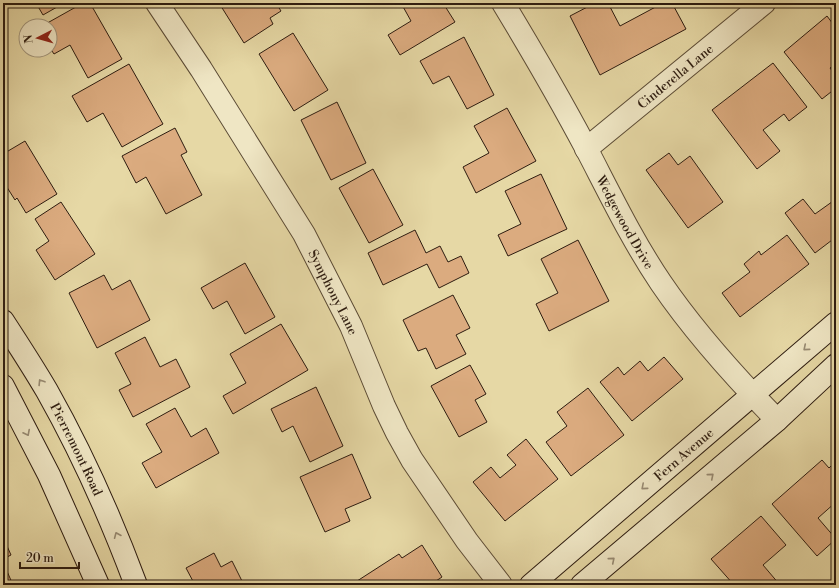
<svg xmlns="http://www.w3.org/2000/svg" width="839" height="588" font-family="'Libre Bodoni',serif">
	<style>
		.building { fill: #dbab7f; stroke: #2d1c10 }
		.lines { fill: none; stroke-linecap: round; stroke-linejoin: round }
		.street-casing { stroke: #5b4b35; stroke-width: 24 }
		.secondary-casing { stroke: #2d1c10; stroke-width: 24 }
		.street { stroke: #efe6c4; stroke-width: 22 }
		.secondary { stroke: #efe6c4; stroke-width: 22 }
		.oneway { stroke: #988b73 }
		.labels { text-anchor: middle; stroke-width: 3; stroke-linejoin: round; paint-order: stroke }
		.street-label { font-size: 13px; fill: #2d1c10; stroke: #efe6c4 }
	</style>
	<rect width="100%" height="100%" fill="#e6d8a5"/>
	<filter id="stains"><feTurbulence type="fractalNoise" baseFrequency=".005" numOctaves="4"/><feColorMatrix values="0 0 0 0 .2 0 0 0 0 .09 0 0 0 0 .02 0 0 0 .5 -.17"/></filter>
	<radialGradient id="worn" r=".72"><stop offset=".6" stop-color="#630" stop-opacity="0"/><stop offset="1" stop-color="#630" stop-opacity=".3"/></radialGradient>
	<g class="building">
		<path d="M36,3H64L43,15Z"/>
		<path d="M83,3H90L122,59L88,78L70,45L54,54L50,48V26H42Z"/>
		<path d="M219,3H276L281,11L270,18L273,24L244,43Z"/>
		<path d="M401,3H443L455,22L400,55L388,35L411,21Z"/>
		<path d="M595,3H608L620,26L663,3H672L686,29L600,75L570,16Z"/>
		<path d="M827,16L836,28V63L830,68L836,76V88L822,99L784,52Z"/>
		<path d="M293,33L328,90L294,111L259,54Z"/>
		<path d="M464,37L494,95L467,109L449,76L433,84L420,61Z"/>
		<path d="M773,63L807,107L789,121L784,114L763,130L780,151L757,169L712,110Z"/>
		<path d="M129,64L163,124L122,147L103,113L87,122L72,96Z"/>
		<path d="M337,102L366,163L331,180L301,120Z"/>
		<path d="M507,108L536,161L476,193L463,167L489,153L474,126Z"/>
		<path d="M175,128L187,152L181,155L202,195L166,214L146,177L136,183L122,156Z"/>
		<path d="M25,141L57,194L26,213L17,198L15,200L3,181V154Z"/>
		<path d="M669,153L678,165L690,156L723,202L688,228L646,170Z"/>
		<path d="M373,169L403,225L369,243L339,188Z"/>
		<path d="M541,174L567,229L508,256L498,235L521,224L505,191Z"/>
		<path d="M803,199L815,214L836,199V237L815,253L785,213Z"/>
		<path d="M61,202L95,254L55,280L36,250L49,241L35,219Z"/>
		<path d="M415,230L426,253L440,246L448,262L461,256L469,273L439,288L427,264L383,285L368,253Z"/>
		<path d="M787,235L809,264L740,317L722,293L750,272L744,264L759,251L761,255Z"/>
		<path d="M578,240L609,301L549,331L536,304L558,293L541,259Z"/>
		<path d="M245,263L275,317L245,334L227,301L213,309L201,288Z"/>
		<path d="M104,275L112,290L130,280L150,320L97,348L69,293Z"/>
		<path d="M453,295L470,328L456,335L466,354L436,369L426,348L418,351L403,320Z"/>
		<path d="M281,324L308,370L233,414L223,396L246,383L230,354Z"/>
		<path d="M145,337L160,367L176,359L190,387L133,417L119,390L131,384L115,353Z"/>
		<path d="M664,357L683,379L632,421L600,382L618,367L624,375L640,361L648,371Z"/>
		<path d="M470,365L486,394L475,400L487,422L459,437L431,386Z"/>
		<path d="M316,387L343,446L310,462L293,426L282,432L271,409Z"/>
		<path d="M588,388L624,435L571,476L546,442L567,426L557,412Z"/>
		<path d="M175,408L191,437L206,428L219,453L156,488L142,463L162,452L146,424Z"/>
		<path d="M526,439L558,479L505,521L473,482L491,467L500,478L516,465L507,455Z"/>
		<path d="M352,454L371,498L345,509L350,521L325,532L300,477Z"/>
		<path d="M822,460L829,468L836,461V502L818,518L836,539L817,556L772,504Z"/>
		<path d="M761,516L786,545L763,565L780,585H734L711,559Z"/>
		<path d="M3,537L11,555L3,559Z"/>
		<path d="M422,545L442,577L430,585H355L354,583L399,554L402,558Z"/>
		<path d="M214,553L221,567L232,561L244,585H195L186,568Z"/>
		<path d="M3,562L13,585H3Z"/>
	</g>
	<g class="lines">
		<g class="street-casing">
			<g id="street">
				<path id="s1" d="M157,3L201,69L304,234L351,326L384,406L397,433L412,460L467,541L501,585"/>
				<path id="s2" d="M503,3C532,51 560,99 586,148C610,194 632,240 661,283C695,333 735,377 777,420"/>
				<path id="s3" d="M586,149L764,3"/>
			</g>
		</g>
		<g class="secondary-casing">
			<g id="secondary">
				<path id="s4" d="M3,321C18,344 33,367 47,391C82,453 111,518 136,585"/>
				<path d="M3,386L49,475L98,585"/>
				<path id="s5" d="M531,585L836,323"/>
				<path d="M582,585L777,420L836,365"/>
			</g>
		</g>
		<use href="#street" class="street"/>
		<use href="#secondary" class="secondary"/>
	</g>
	<defs><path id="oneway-chevron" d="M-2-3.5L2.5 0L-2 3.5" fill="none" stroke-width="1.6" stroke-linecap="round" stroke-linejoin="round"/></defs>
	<g class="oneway">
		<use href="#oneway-chevron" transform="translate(806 348) rotate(140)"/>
		<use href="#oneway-chevron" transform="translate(41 382) rotate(-122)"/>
		<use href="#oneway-chevron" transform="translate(27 433) rotate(63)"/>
		<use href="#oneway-chevron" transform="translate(711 476) rotate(-40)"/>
		<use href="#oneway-chevron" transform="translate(644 487) rotate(139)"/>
		<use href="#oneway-chevron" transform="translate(117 535) rotate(-113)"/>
		<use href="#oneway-chevron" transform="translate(612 560) rotate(-40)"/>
	</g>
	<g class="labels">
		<g class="street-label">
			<text dy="5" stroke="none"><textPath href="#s3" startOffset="115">Cinderella Lane</textPath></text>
			<text dy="5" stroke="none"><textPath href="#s2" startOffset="251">Wedgewood Drive</textPath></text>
			<text dy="5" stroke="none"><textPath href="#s1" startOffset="339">Symphony Lane</textPath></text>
			<text dy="5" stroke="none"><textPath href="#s4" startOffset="148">Pierremont Road</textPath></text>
			<text dy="5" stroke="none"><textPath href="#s5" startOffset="201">Fern Avenue</textPath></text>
		</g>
	</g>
	<rect width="839" height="588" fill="none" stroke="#e6d8a5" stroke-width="16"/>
	<rect x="4" y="4" width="831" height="580" fill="none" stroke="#2d1c10" stroke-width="2"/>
	<rect x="8" y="8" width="823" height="572" fill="none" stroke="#2d1c10"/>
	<g transform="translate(38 38) rotate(264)"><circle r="19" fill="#efe6c4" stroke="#a1957c"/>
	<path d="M0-3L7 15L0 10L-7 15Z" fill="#8f2418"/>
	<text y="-6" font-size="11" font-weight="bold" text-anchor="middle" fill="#2d1c10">N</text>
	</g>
	<path d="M20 562v6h59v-6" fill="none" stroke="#2d1c10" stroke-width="2"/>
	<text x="26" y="562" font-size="12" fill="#2d1c10" stroke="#efe6c4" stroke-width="3" paint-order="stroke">20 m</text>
	<rect width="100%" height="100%" filter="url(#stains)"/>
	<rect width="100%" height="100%" fill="url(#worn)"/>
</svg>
